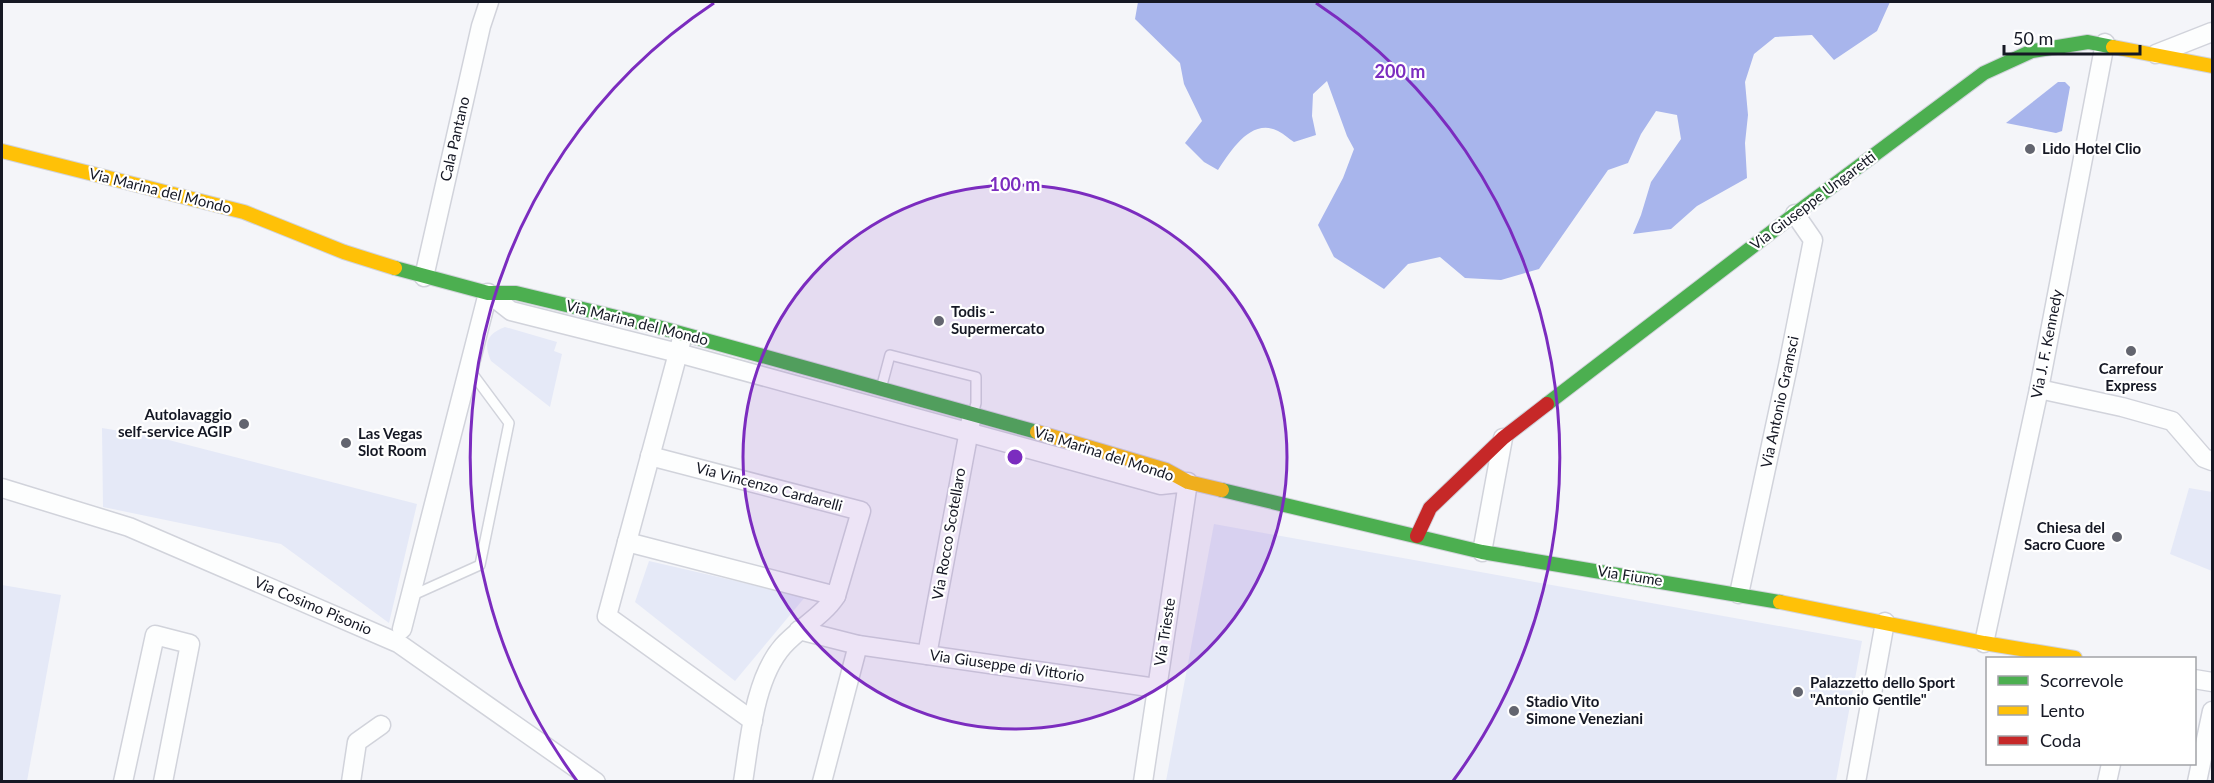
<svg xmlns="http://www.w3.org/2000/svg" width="2214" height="783" font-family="Lato,sans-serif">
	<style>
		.green { fill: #e5e9f7 }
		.water { fill: #a8b5ec }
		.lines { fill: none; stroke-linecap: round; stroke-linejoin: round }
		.lane-casing { stroke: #d1d3db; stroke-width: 12 }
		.street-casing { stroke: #d1d3db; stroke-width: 21 }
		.fast-casing { stroke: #d1d3db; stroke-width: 16 }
		.slow-casing { stroke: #d1d3db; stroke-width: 16 }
		.jam-casing { stroke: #d1d3db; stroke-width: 16 }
		.lane { stroke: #fdfefe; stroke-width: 9 }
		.street { stroke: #fdfefe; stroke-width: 18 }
		.fast { stroke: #4caf50; stroke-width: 14 }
		.slow { stroke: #ffc107; stroke-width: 14 }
		.jam { stroke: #c62828; stroke-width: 14 }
		.ring { fill: none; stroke: #7b2cbf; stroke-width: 3 }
		.poi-dot { fill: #63656f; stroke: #fff; stroke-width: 2 }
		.labels { text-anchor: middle; stroke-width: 4.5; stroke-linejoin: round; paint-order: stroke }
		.street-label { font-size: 15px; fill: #151824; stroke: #fff }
		.poi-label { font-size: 15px; font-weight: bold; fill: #151824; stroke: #fff; text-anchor: start }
		.centre { fill: #7b2cbf; stroke: #fff; stroke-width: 3 }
		.ring-label { font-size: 18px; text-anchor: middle; font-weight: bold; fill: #7b2cbf; stroke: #fff; stroke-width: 4.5; stroke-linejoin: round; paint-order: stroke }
	</style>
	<rect width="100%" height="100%" fill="#f4f5f9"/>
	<g class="green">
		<path d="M505,327L557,342L554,351L562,354L550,407L491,361C483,343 487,334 505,327Z"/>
		<path d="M102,428L157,437L417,504L389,623L281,544L103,507Z"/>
		<path d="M2189,488L2212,492V571L2170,554Z"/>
		<path d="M1214,524L1862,641L1836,781H1166Z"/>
		<path d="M649,561L805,597L735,681L635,602Z"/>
		<path d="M2,585L61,595L27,781H2Z"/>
	</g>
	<g class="water">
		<path d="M1138,2H1890L1877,31L1834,60L1812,35L1775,37L1754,54L1745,82L1748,115L1745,143L1747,178L1697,206L1671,229L1633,234L1641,215L1651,182L1681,139L1677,115L1656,111L1641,134L1628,163L1608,170L1539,269L1501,280L1465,278L1440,257L1408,264L1384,289L1334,257L1318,225L1343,178L1354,149L1347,136L1327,81L1313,94L1312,116L1316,135L1294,142C1289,139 1284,134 1278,131C1251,117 1230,152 1218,170L1204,162L1185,143L1202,121L1184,84L1180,63L1135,19Z"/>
		<path d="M2058,82H2065L2070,87L2062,131L2056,133L2006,123Z"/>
	</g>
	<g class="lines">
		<g class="lane-casing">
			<g id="lane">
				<path d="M882,385L890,355L976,377V403L974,411"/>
				<path d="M411,596L480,565L509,423L469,369"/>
			</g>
		</g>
		<g class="street-casing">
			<g id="street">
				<path d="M2156,54L2212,32"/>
				<path d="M424,277L481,26L489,2"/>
				<path d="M681,342L607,616L753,721"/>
				<path d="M2039,389L2122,407L2172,421L2204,458L2212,461"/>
				<path d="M650,456L861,511L836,596C823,616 799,628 783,646C754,679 750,739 743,782"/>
				<path d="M2,488L129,527L398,643L596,782"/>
				<path d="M627,542L836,596"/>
				<path d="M1482,552L1503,438"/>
				<path d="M1739,594L1788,366L1813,240L1795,214"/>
				<path d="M402,629L488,293L511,311L678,353L1161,485L1188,482L1143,782"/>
				<path d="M799,630L858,645L1156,688"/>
				<path d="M1984,643L2039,389L2105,43"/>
				<path d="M927,655L971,420"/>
				<path d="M2194,679L2212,682"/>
				<path d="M123,782L155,635L190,644L163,782"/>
				<path d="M351,782L357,742L381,725"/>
				<path d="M822,782L858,645"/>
				<path d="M1856,782L1885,622"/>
				<path d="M2107,782L2111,764"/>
				<path d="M2197,782L2212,711"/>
			</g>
		</g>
		<g class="fast-casing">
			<g id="fast">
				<path d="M395,268L488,293H516L658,327L1037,432"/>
				<path d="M1547,404L1795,214L1984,73L2032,51L2088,42L2113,47"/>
				<path d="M1222,490L1482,552L1780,602"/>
			</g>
		</g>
		<g class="slow-casing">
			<g id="slow">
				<path d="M2113,47L2212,66"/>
				<path d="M2,151L244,212L344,252L395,268"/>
				<path d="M1037,432L1166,470L1188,482L1222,490"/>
				<path d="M1780,602L1984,643L2075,658"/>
			</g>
		</g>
		<g class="jam-casing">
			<path id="jam" d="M1417,536L1430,508L1503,438L1547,404"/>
		</g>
		<use href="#lane" class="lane"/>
		<use href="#street" class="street"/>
		<use href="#fast" class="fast"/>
		<use href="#slow" class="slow"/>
		<use href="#jam" class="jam"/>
	</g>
	<circle cx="1015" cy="457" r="272" fill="#7b2cbf" fill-opacity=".12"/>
	<g class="ring">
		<circle cx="1015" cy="457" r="272"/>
		<path d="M577 781A545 545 0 0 1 714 3M1316 3A545 545 0 0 1 1453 781"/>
	</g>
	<g class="poi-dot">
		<circle cx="2030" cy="149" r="6"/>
		<circle cx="939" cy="321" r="6"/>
		<circle cx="2131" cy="351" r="6"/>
		<circle cx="244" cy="424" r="6"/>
		<circle cx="346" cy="443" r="6"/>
		<circle cx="2117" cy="537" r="6"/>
		<circle cx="1798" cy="692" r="6"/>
		<circle cx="1514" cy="711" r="6"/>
	</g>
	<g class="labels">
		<g class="street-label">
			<text transform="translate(455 139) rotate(-77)" y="5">Cala Pantano</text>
			<text transform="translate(160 191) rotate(14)" y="5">Via Marina del Mondo</text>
			<text transform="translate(1813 201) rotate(-37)" y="5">Via Giuseppe Ungaretti</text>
			<text transform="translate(637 323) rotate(14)" y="5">Via Marina del Mondo</text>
			<text transform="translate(2047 344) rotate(-79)" y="5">Via J. F. Kennedy</text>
			<text transform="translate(1780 402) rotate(-78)" y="5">Via Antonio Gramsci</text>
			<text transform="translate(1104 454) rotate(18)" y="5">Via Marina del Mondo</text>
			<text transform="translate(769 487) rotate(15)" y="5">Via Vincenzo Cardarelli</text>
			<text transform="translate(949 534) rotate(-80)" y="5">Via Rocco Scotellaro</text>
			<text transform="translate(1630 576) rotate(9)" y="5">Via Fiume</text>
			<text transform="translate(313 606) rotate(23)" y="5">Via Cosimo Pisonio</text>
			<text transform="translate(1165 632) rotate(-81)" y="5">Via Trieste</text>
			<text transform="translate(1007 666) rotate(8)" y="5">Via Giuseppe di Vittorio</text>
		</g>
		<g class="poi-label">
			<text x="2042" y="154">Lido Hotel Clio</text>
			<text x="951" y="317">Todis -<tspan x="951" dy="17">Supermercato</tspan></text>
			<text x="2131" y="374" text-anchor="middle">Carrefour<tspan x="2131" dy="17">Express</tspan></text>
			<text x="232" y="420" text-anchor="end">Autolavaggio<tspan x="232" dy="17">self-service AGIP</tspan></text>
			<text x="358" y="439">Las Vegas<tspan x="358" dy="17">Slot Room</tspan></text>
			<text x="2105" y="533" text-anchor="end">Chiesa del<tspan x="2105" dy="17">Sacro Cuore</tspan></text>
			<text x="1810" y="688">Palazzetto dello Sport<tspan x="1810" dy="17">"Antonio Gentile"</tspan></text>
			<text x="1526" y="707">Stadio Vito<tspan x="1526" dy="17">Simone Veneziani</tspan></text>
		</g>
	</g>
	<circle cx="1015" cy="457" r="9" class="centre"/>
	<g class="ring-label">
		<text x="1400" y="78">200 m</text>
		<text x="1015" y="191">100 m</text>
	</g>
	<rect width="2214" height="783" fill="none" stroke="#151824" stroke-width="6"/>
	<rect x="1986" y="657" width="210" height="108" fill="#ffffff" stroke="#a1a3a7" stroke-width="1.5"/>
	<rect x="1998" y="676" width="30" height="9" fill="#4caf50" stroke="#a1a3a7" stroke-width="1.5"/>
	<text x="2040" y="687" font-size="18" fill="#151824">Scorrevole</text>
	<rect x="1998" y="706" width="30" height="9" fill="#ffc107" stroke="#a1a3a7" stroke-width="1.5"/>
	<text x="2040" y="717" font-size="18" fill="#151824">Lento</text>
	<rect x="1998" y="736" width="30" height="9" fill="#c62828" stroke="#a1a3a7" stroke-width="1.5"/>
	<text x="2040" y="747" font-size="18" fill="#151824">Coda</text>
	<path d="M2004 45v9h136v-9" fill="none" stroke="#151824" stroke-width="3"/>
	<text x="2013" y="45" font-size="18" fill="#151824" stroke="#ffffff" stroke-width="4.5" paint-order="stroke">50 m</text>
</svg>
